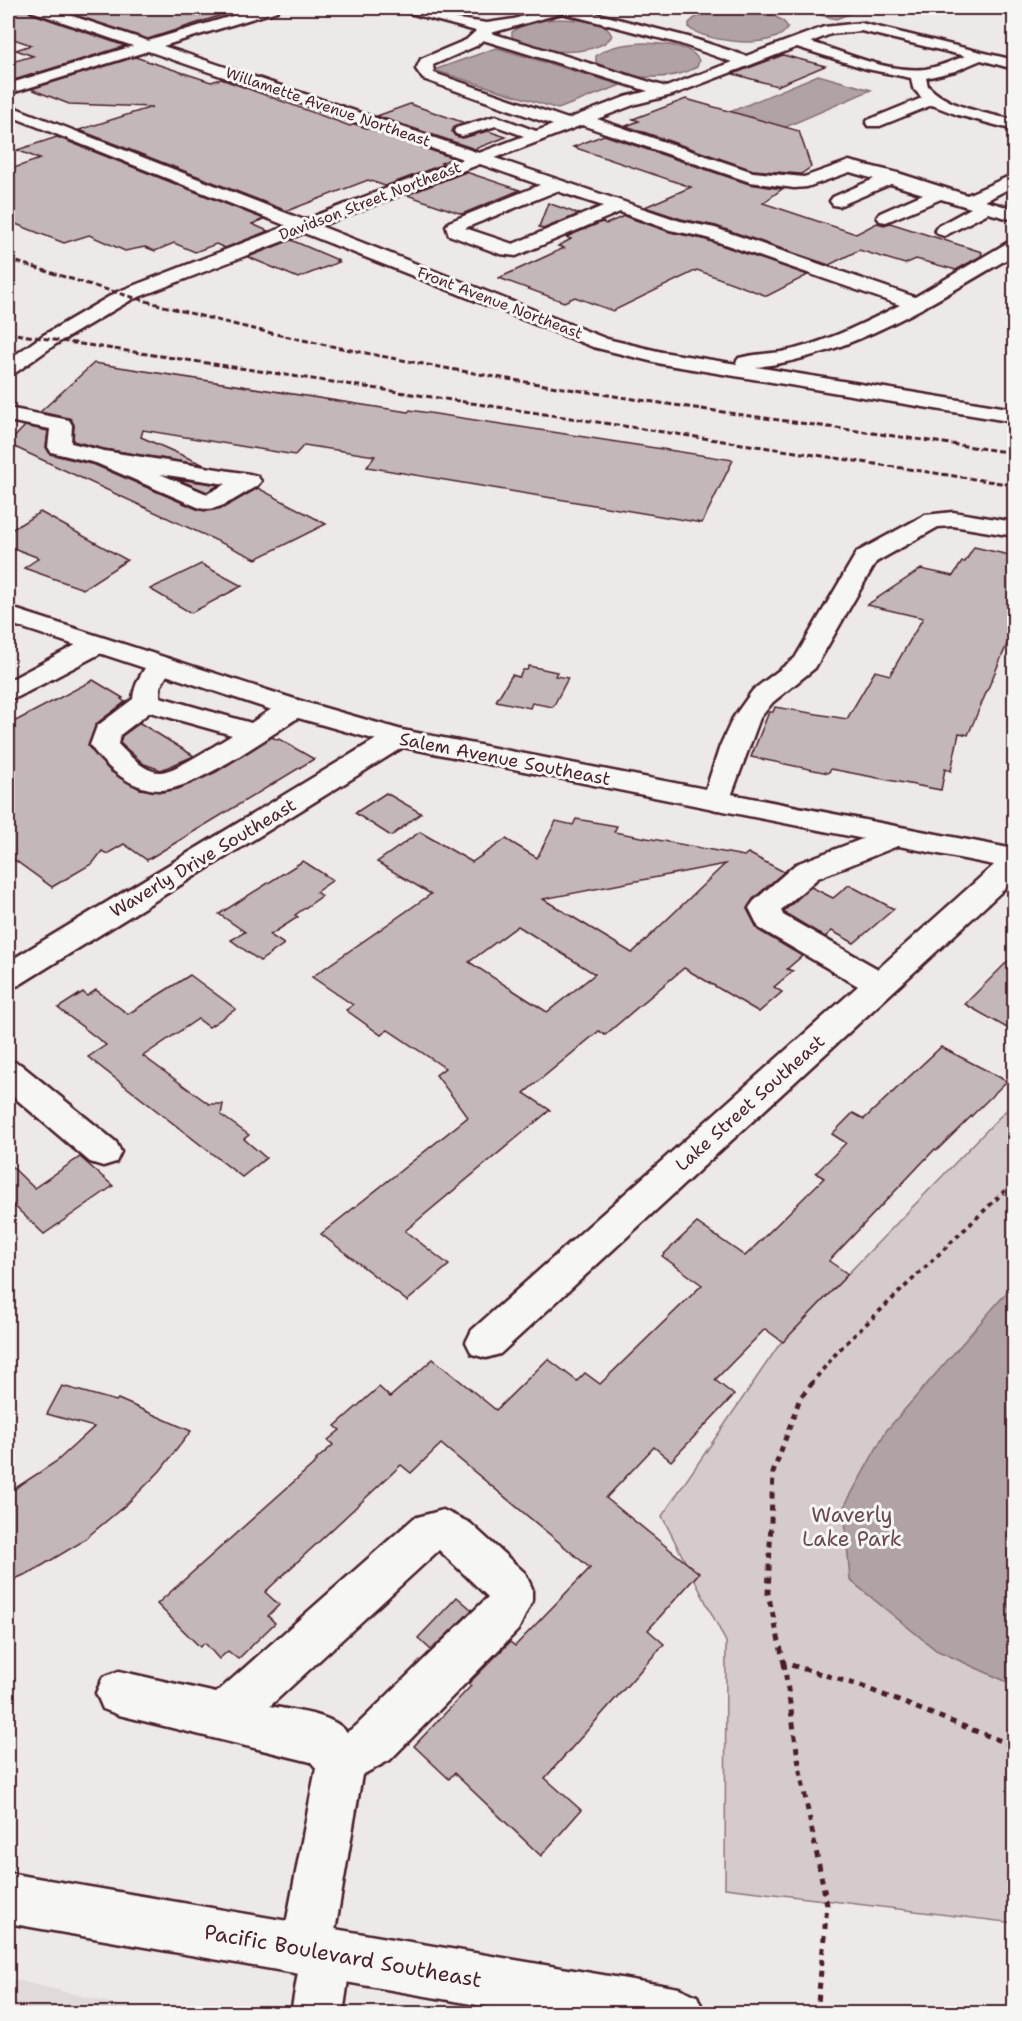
<svg xmlns="http://www.w3.org/2000/svg" width="1022" height="2021" font-family="'Shantell Sans',sans-serif">
	<style>
		.built { fill: #e0dad8 }
		.green { fill: #d4cbca; stroke: #8f757a; stroke-width: 1.5 }
		.water { fill: #b1a2a3; stroke: #886e73; stroke-width: 1.5 }
		.building { fill: #c4b7b7; stroke: #4a1f2b; stroke-width: 1.5; fill-rule: evenodd }
		.lines { fill: none; stroke-linecap: round; stroke-linejoin: round }
		.minor-casing { stroke: #4a1f2b; stroke-width: 5 }
		.major-casing { stroke: #4a1f2b; stroke-width: 5 }
		.highway-casing { stroke: #4a1f2b; stroke-width: 5 }
		.path-far1 { stroke: #4a1f2b; stroke-width: 4; stroke-dasharray: 4.5 4.5; stroke-linecap: butt }
		.path { stroke: #4a1f2b; stroke-width: 5; stroke-dasharray: 6 6; stroke-linecap: butt }
		.minor { fill: #f6f6f2; fill-rule: evenodd }
		.major { fill: #f6f6f2; fill-rule: evenodd }
		.highway { fill: #f6f6f2; fill-rule: evenodd }
		.rail { stroke: #4a1f2b; stroke-width: 3; stroke-dasharray: 6 3; stroke-linecap: butt }
		.labels { text-anchor: middle; stroke-width: 6; stroke-linejoin: round; paint-order: stroke }
		.far-street-label { font-size: 15px; fill: #4a1f2b; stroke: #f6f6f2 }
		.street-label { font-size: 18px; fill: #4a1f2b; stroke: #f6f6f2 }
		.near-park-label { font-size: 21px; fill: #6c4a53; stroke: #f6f6f2 }
		.near-street-label { font-size: 21px; fill: #4a1f2b; stroke: #f6f6f2 }
	</style>
	<rect width="100%" height="100%" fill="#ece9e6"/>
	<filter id="ink" filterUnits="userSpaceOnUse"><feTurbulence type="fractalNoise" baseFrequency=".0167" numOctaves="2"/><feDisplacementMap in="SourceGraphic" scale="12" xChannelSelector="R" yChannelSelector="G"/><feConvolveMatrix kernelMatrix="1 2 1 2 8 2 1 2 1" color-interpolation-filters="sRGB"/></filter>
	<g filter="url(#ink)">
		<path class="built" d="M8,1978L152,2013H8Z"/>
		<path class="green" d="M1014,1102V1923L725,1888L726,1642L662,1516L779,1345Z"/>
		<g class="water">
			<path d="M793,8H864L836,19Z"/>
			<path d="M733,11C750,12 779,11 788,27C777,51 706,42 689,28V23C700,11 718,12 733,11Z"/>
			<path d="M560,19C576,20 606,19 612,36C597,58 529,55 512,37V32C526,21 544,20 560,19Z"/>
			<path d="M644,43C661,44 692,44 699,61L697,67C672,81 618,82 596,62V56C610,45 628,44 644,43Z"/>
			<path d="M496,48H497L621,85L558,109L434,70Z"/>
			<path d="M818,75L871,90L758,139L704,123Z"/>
			<path d="M1014,1284V1685L936,1650L850,1580L844,1507L886,1431Z"/>
		</g>
		<g class="building">
			<path d="M8,8H27L30,13L125,46L11,81L8,80V63L33,56L16,50L31,45L8,37Z"/>
			<path d="M54,8H221L222,15L148,39Z"/>
			<path d="M783,55L825,66L777,86L733,74Z"/>
			<path d="M135,57L211,82L221,79L350,126L355,124L453,158L441,163L444,164L385,186L368,180L287,211L79,130L152,107L69,104L31,89Z"/>
			<path d="M686,99L799,131L811,167L801,174L753,170L626,126L639,121L633,119Z"/>
			<path d="M410,104L465,123L454,127L452,132L455,136L463,138L488,131L506,137L475,149L377,116Z"/>
			<path d="M604,135L749,184L782,189L763,203L856,234L877,223L884,225L890,223L982,252L981,256L956,270L916,259L905,264L859,250L829,265L716,226L681,219L645,207L691,187L573,147Z"/>
			<path d="M57,137L264,219L252,224L268,231L225,248L216,244L195,252L174,243L155,251L145,247L125,251L89,235L64,243L8,221V170L40,159L17,150Z"/>
			<path d="M466,172L520,190L462,214L407,195Z"/>
			<path d="M548,203L579,214L543,229L539,227Z"/>
			<path d="M624,216L670,232L703,239L808,275L767,296L697,270L613,311L575,297L564,302L499,278L564,248L558,246L571,239L566,237L602,222L606,224Z"/>
			<path d="M291,240L338,260L336,261L339,262L298,278L248,257Z"/>
			<path d="M94,363L408,412L410,410L733,460L702,523L367,467L375,456L304,445L295,455L143,430L141,437L204,465L104,449L73,441L74,425L71,419L40,412Z"/>
			<path d="M25,426L48,431L46,447L50,454L95,465L199,510L207,511L223,508L258,488L326,524L256,559L8,444Z"/>
			<path d="M177,479L219,485L207,492Z"/>
			<path d="M40,512L127,560L83,589L24,568L39,558L8,546V532Z"/>
			<path d="M974,547L1014,556V628L968,735L959,733L951,771L945,769L941,790L831,769L828,773L751,757L769,712H773L775,707L847,719L875,671L890,675L923,618L867,605L921,569L953,576L962,562H965Z"/>
			<path d="M201,564L242,586L191,613L150,589Z"/>
			<path d="M529,666L557,672L555,676L568,678L553,707L532,703L530,708L496,701L512,675L519,677L523,670H527Z"/>
			<path d="M93,680L123,698L121,699L125,702L96,724L88,746L110,771L140,789L162,792L178,789L216,772L272,737L277,740L279,739L314,759L147,860L124,844L107,854L102,851L93,863L52,887L8,855V725Z"/>
			<path d="M140,723L194,756L161,770L144,764L120,743L122,736Z"/>
			<path d="M386,793L421,813L391,836L355,813Z"/>
			<path d="M576,819L617,826L614,832L744,856L748,853L784,872L753,899L747,909L758,930L802,956L787,969L793,971L774,987L782,992L759,1012L684,968L605,1035L599,1031L524,1093L550,1110L405,1231L449,1265L407,1301L321,1234L468,1117L436,1075L445,1068L388,1030L381,1035L346,1010L353,1005L312,977L431,894L377,862L420,832L472,862L506,839L537,858L556,821L573,825ZM725,864L632,953L543,899ZM518,926L595,974L547,1012L469,962Z"/>
			<path d="M303,861L333,880L316,892L322,896L295,915L298,917L270,935L284,944L260,961L231,940L245,932L219,914Z"/>
			<path d="M849,885L894,909L854,943L832,931L825,937L785,913L784,911L811,887L833,898Z"/>
			<path d="M1014,955V1032L965,1004Z"/>
			<path d="M190,975L236,1009L209,1027L198,1019L143,1056L209,1104H223L221,1115L249,1135L244,1139L266,1158L242,1177L88,1057L106,1045L58,1008L83,992L87,996L96,990L128,1014Z"/>
			<path d="M941,1047L1007,1081L937,1150L935,1149L829,1261L848,1274L783,1342L765,1329L715,1380L734,1395L671,1461L654,1447L606,1498L699,1573L648,1630L664,1644L545,1778L581,1810L541,1856L454,1773L449,1779L414,1746L471,1686L468,1684L510,1642L515,1646L590,1568L441,1444L411,1473L401,1465L265,1592L279,1605L268,1616L275,1623L238,1659L228,1651L219,1659L205,1643L200,1647L157,1604L317,1461L316,1460L333,1445L328,1440L340,1430L335,1426L379,1387L390,1397L433,1359L496,1410L548,1359L577,1381L585,1373L600,1384L702,1285L662,1256L697,1223L745,1256L824,1178L816,1173L846,1143L832,1134L853,1113L864,1119Z"/>
			<path d="M80,1157L113,1186L44,1234L8,1200V1163L34,1188Z"/>
			<path d="M62,1386L116,1401L118,1399L191,1431L160,1471L128,1503L80,1543L33,1571L8,1582V1493L57,1461L94,1427L47,1414Z"/>
			<path d="M457,1597L472,1610L431,1650L418,1638Z"/>
		</g>
		<g class="lines">
			<g class="minor-casing">
				<g id="minor">
					<path d="M29,8H48L148,41L259,8H279L277,11L163,46L479,153L524,136L496,126L462,136L456,134L454,131L456,128L496,116L536,131L553,125L423,79L416,69L421,59L466,40L476,31L402,11L400,8H421L458,19L487,23L514,19L550,8H575L688,37L746,56L824,27L861,23L1014,60V69L981,60L955,71L926,78L928,86C949,108 986,113 1014,120V130L958,115L932,105L880,126H868L866,123L868,120L922,98L913,88L911,78L867,69L797,47L672,95L636,104L597,119L753,172L804,177L849,161L898,173L967,195L1014,174V186L985,201L1014,209V220L988,213L944,236L938,234L935,230L938,226L971,208L941,199L886,222L880,221L877,217L880,213L923,194L891,184L839,206L833,205L830,201L833,197L874,179L850,172L807,187L794,188L750,182L582,125L495,158L680,221L715,228L915,297L1007,243L1014,242V255C933,302 852,356 756,367L1014,409V422L662,364L593,347L304,233L131,300L56,344L15,373L8,375V360L42,336L117,292L287,226L8,115V105L304,220L463,159L148,51L8,94V84L133,46L31,11ZM562,13L678,43L732,62L666,87L491,33ZM861,31L965,56C952,61 939,67 925,69C888,73 846,53 811,42L831,34ZM483,40L648,91L625,97L568,119L434,73L433,65L476,46ZM480,164L540,185L449,222L446,226L449,235L500,254L516,256L620,212L670,230L704,237L900,305C862,324 823,344 781,352C767,354 753,354 739,358L736,362L737,364L662,352L607,339L320,226ZM557,191L603,206L513,244L465,228Z"/>
					<path d="M8,408L69,420L72,425L71,443L104,451L249,474L257,476L261,481L257,486C240,495 219,513 200,508L96,463L51,452L48,447L50,429L8,421ZM160,474L226,484L207,494Z"/>
					<path d="M953,512L1014,522V536L953,526L938,527L876,562L815,668L773,702L760,718L727,807L717,810L707,807L702,801L720,746L733,718L753,690L795,658L857,552L925,515Z"/>
					<path d="M96,637L105,639L109,645L105,651L18,697L8,699V681L87,639Z"/>
					<path d="M160,657L169,659L173,665L160,687V697L251,723C267,713 283,697 304,702L308,708L304,714C270,735 200,787 162,790C132,791 105,767 90,745L97,726L133,699C134,684 142,672 151,659ZM150,712L232,735C217,744 176,771 161,772C145,773 128,754 118,744L120,735Z"/>
					<path d="M398,730L408,732L412,738L408,744L19,985L8,988V962L388,732Z"/>
					<path d="M894,827L905,829L909,836L905,843L818,878L781,910L783,915L878,969L1003,857L1014,854V880L500,1354L486,1358L472,1354L466,1342L472,1330L858,986L759,928L749,908L754,901L796,864Z"/>
					<path d="M8,1060L20,1064L116,1142L121,1152L116,1162L103,1166L90,1162L8,1092Z"/>
					<path d="M443,1510L470,1523L525,1573L532,1588V1601L518,1630L390,1760L362,1775L335,1931L345,1935L352,1953L343,2014H291L298,1972L288,1968L281,1950L316,1768L311,1762L119,1715L103,1709L96,1693L103,1677L119,1671L216,1693L414,1518ZM439,1550L488,1597L356,1726L347,1732C331,1713 293,1711 270,1706Z"/>
				</g>
			</g>
			<g class="major-casing">
				<path id="major" d="M8,607L304,702L402,730L1014,849V869L398,746L284,714L8,623Z"/>
			</g>
			<g class="highway-casing">
				<path id="highway" d="M8,1873L679,1988L697,1996L705,2014H528L8,1923Z"/>
			</g>
			<path class="path-far1" d="M811,1384L838,1351L1014,1182"/>
			<g class="path">
				<path d="M813,1382L800,1398L773,1473L768,1594L784,1663L858,1685L1014,1746"/>
				<path d="M784,1663L800,1771L827,1905L817,2014"/>
			</g>
			<use href="#minor" class="minor"/>
			<use href="#major" class="major"/>
			<use href="#highway" class="highway"/>
			<g class="rail">
				<path d="M8,259C95,287 182,313 271,333C516,388 766,417 1014,453"/>
				<path d="M8,333L1014,485"/>
			</g>
		</g>
	</g>
	<g class="labels">
		<g class="far-street-label">
			<text transform="translate(328 107) rotate(19)" y="5">Willamette Avenue Northeast</text>
			<text transform="translate(370 201) rotate(-21)" y="5">Davidson Street Northeast</text>
			<text transform="translate(500 303) rotate(21)" y="5">Front Avenue Northeast</text>
		</g>
		<g class="street-label">
			<text transform="translate(505 759) rotate(11)" y="6">Salem Avenue Southeast</text>
			<text transform="translate(203 858) rotate(-31)" y="6">Waverly Drive Southeast</text>
			<text transform="translate(750 1103) rotate(-42)" y="6">Lake Street Southeast</text>
		</g>
		<g class="near-park-label">
			<text x="852" y="1522">Waverly<tspan x="852" dy="24">Lake Park</tspan></text>
		</g>
		<g class="near-street-label">
			<text transform="translate(343 1956) rotate(10)" y="7">Pacific Boulevard Southeast</text>
		</g>
	</g>
	<rect width="1022" height="2021" fill="none" stroke="#f6f6f2" stroke-width="30"/>
	<rect x="15" y="15" width="992" height="1991" fill="none" stroke="#4a1f2b" stroke-width="2" filter="url(#ink)"/>
</svg>
